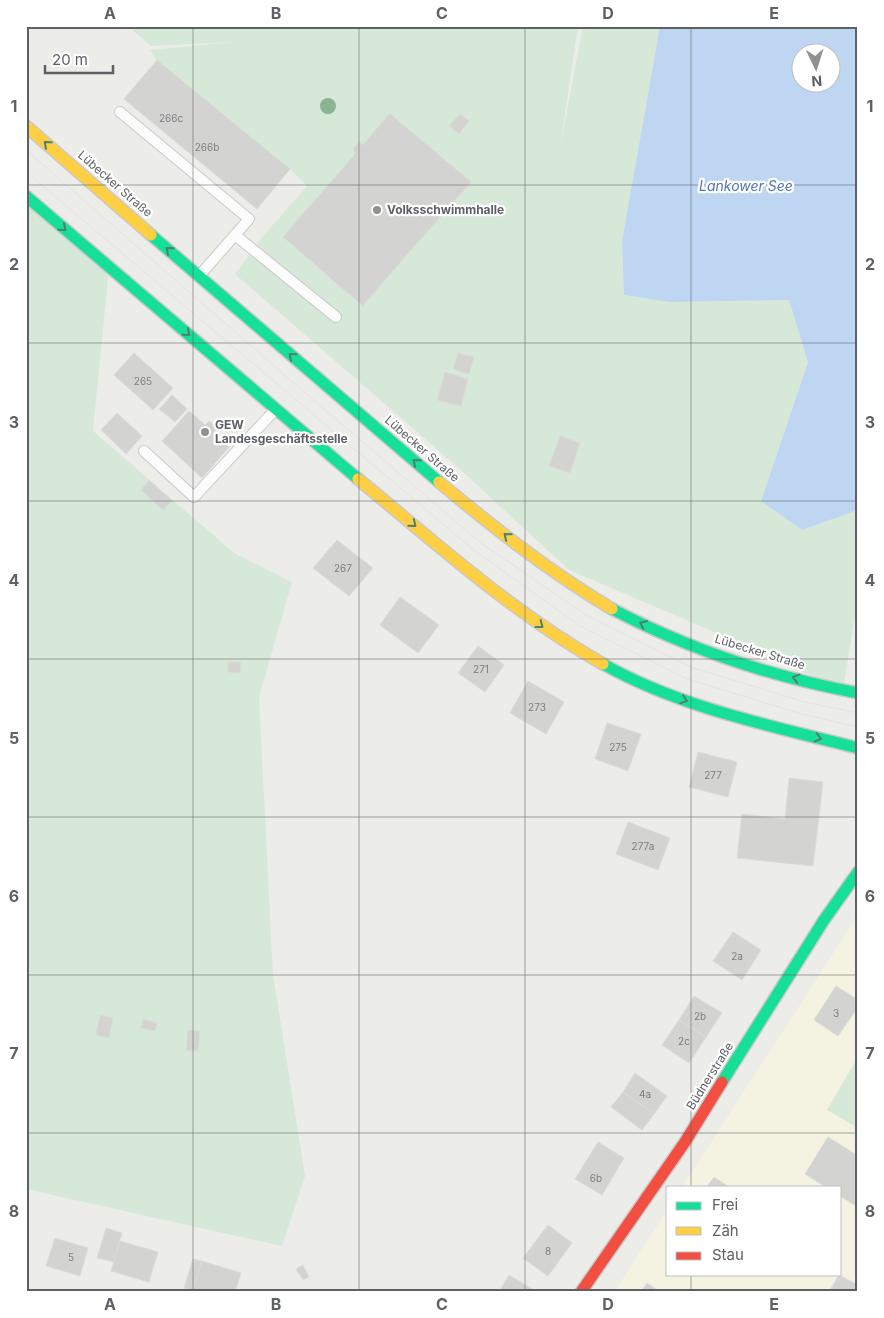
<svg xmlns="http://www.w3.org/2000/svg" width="884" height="1318" font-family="Inter,sans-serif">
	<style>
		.commercial { fill: #f4f3e2 }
		.green { fill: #d6e8d7 }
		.water { fill: #bfd6f3; fill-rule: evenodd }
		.building { fill: #d3d3d1; stroke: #dcdbd7 }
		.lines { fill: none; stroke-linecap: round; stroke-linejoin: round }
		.lane-casing { stroke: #c9caca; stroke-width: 12 }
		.fast-casing { stroke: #c9c9ca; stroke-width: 14 }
		.slow-casing { stroke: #c9c9ca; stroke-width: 14 }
		.jam-casing { stroke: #c9c9ca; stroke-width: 14 }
		.lane { stroke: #fcfcfc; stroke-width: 10 }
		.fast { stroke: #16e098; stroke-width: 11 }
		.slow { stroke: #ffcf43; stroke-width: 11 }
		.jam { stroke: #f24e42; stroke-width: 11 }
		.tram { stroke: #e3e3e2; stroke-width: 1 }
		.tree { fill: #8cb392 }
		.oneway { stroke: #4b8072 }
		.grid { fill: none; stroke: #5d6065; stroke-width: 1; stroke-opacity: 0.55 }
		.poi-dot { fill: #8f9193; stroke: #fff; stroke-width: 2 }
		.labels { text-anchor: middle; stroke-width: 4.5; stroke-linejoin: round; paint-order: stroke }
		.number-label { font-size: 10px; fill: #7c7e81 }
		.street-label { font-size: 12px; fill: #5d6065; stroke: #fff }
		.poi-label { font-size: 12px; font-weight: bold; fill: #5d6065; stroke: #fff; text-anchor: start }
		.water-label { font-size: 14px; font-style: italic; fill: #5074ba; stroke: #fff }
		.neatline { fill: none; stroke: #5d6065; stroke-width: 2 }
		.grid-label { font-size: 16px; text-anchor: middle; font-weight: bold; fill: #5d6065 }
	</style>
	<rect width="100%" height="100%" fill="#ecece8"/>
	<path class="commercial" d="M858,915V1292H614L668,1209V1274H840V1187H682Z"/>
	<g class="green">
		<path d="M128,26H578L560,148L583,26H660L622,241L624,295L669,302L789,300L808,361L761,501L802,530L858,510V596L843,690L745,645L569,570L461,470L235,274L264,235L307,186L290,169L157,60L150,50L235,42L151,46Z"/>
		<path d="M26,196L109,267L93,431L234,553L292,582L259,697L273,975L305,1176L282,1246L26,1189Z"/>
		<path d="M858,1057V1128L827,1110Z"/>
	</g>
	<path class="water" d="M660,26H858V510L802,530L761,501L808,362L789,300L669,302L624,295L622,241ZM802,52H832V82H802Z"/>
	<g class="building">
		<path d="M157,60L290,169L257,209L124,99Z"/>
		<path d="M389,113L471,182L363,305L364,307L283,237L356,153L353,149L359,142L363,145L389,114Z"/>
		<path d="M460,114L469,121L459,134L449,126Z"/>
		<path d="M134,353L173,388L153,410L114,375Z"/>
		<path d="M458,353L474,357L469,374L453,369Z"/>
		<path d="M445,372L468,379L461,406L437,400Z"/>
		<path d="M172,395L187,409L175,422L159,409Z"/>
		<path d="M189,411L205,425L209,421L217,428L213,433L229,447L202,478L162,441Z"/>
		<path d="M117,413L142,436L126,454L101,430Z"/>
		<path d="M560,436L580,443L570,473L549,466Z"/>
		<path d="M149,480L172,501L163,510L141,490Z"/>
		<path d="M337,540L373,568L349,596L313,568Z"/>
		<path d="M400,597L439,625L418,653L380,625Z"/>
		<path d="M478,646L504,665L485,692L458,673Z"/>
		<path d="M228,662H241L240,673L228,672Z"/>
		<path d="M528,681L564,702L546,734L510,713Z"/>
		<path d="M607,723L641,734L628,771L595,759Z"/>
		<path d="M698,752L737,762L728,797L689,787Z"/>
		<path d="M789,778L823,782L813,866L737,858L742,814L785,819Z"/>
		<path d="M628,822L670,838L658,870L616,854Z"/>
		<path d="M733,932L761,950L742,980L713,961Z"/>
		<path d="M836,986L858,1000V1007L838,1036L814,1020Z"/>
		<path d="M694,996L722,1013L706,1037L679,1020Z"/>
		<path d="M100,1015L113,1018L109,1038L96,1035Z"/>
		<path d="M143,1019L157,1023L155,1031L141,1028Z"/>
		<path d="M679,1020L706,1037L689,1063L662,1045Z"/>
		<path d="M188,1030L200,1031L198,1051L186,1050Z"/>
		<path d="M635,1073L667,1096L654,1114L623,1092Z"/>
		<path d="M623,1092L654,1114L642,1130L611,1107Z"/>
		<path d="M828,1137L858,1156V1207L840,1196V1187H826L805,1174Z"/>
		<path d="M598,1142L624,1158L602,1195L575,1179Z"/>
		<path d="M714,1177L729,1187H707Z"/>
		<path d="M548,1225L572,1243L548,1276L523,1258Z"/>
		<path d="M106,1228L122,1233L114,1262L97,1258Z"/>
		<path d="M55,1238L88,1248L80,1276L46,1266Z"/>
		<path d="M120,1241L158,1252L149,1282L111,1271Z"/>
		<path d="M193,1259L202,1261L193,1291L184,1288Z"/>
		<path d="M202,1261L241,1273L235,1292H192Z"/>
		<path d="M303,1265L309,1277L303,1280L296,1269Z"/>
		<path d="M509,1275L537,1292H499Z"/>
		<path d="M839,1275L858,1285V1292H829Z"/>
		<path d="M647,1283L660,1292H641Z"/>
	</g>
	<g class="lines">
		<g class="lane-casing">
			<g id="lane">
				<path d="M120,112L249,219L200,275"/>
				<path d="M235,235L336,317"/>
				<path d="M144,451L194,497L275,410"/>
			</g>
		</g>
		<g class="fast-casing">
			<g id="fast">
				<path d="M26,196L358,479"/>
				<path d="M151,235L439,482"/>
				<path d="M612,609C688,649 773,677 858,693"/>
				<path d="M603,664C681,708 772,726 858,748"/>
				<path d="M722,1082L824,920L858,872"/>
			</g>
		</g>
		<g class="slow-casing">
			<g id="slow">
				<path d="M26,126L151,235"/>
				<path d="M358,479C437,544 513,613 603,664"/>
				<path d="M439,482C494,528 550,572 612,609"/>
			</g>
		</g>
		<g class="jam-casing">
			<path id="jam" d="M581,1292L685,1142L722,1082"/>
		</g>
		<use href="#lane" class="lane"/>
		<use href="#fast" class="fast"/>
		<use href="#slow" class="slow"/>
		<use href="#jam" class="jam"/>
		<g class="tram">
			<path d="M26,150L303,391L481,543L586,615L693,668L805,702L858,713"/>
			<path d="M26,172L475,551L580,626L687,679L802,714L858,727"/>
		</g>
	</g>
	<circle class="tree" cx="328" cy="106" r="8"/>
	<defs><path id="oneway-chevron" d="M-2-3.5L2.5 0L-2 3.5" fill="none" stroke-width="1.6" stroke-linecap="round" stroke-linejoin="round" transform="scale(1.25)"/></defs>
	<g class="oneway">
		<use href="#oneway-chevron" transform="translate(47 144) rotate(-139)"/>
		<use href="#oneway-chevron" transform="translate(63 228) rotate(40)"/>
		<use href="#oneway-chevron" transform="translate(169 250) rotate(-139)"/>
		<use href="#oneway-chevron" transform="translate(187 333) rotate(40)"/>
		<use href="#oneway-chevron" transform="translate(292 356) rotate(-140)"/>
		<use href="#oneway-chevron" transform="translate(416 462) rotate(-139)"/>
		<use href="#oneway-chevron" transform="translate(413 524) rotate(39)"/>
		<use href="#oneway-chevron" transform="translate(507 536) rotate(-141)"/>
		<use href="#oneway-chevron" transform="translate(643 624) rotate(-155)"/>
		<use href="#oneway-chevron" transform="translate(540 625) rotate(37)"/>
		<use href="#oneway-chevron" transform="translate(796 678) rotate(-165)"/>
		<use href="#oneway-chevron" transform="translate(684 700) rotate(19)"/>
		<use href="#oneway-chevron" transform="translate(818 738) rotate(14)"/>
	</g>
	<path class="grid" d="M193,26V1292M359,26V1292M525,26V1292M691,26V1187M26,185H858M26,343H858M26,501H858M26,659H858M26,817H858M26,975H858M26,1133H858M691,1274V1292"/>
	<g class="poi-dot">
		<circle cx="377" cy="210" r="5"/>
		<circle cx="205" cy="432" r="5"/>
	</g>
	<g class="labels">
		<g class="number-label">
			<text x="171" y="122">266c</text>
			<text x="207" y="151">266b</text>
			<text x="143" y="385">265</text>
			<text x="343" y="572">267</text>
			<text x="481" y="673">271</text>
			<text x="537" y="711">273</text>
			<text x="618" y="751">275</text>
			<text x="713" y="779">277</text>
			<text x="643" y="850">277a</text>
			<text x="737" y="960">2a</text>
			<text x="836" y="1017">3</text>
			<text x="700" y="1020">2b</text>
			<text x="684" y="1045">2c</text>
			<text x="645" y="1098">4a</text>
			<text x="596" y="1182">6b</text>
			<text x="548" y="1255">8</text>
			<text x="71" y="1261">5</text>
		</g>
		<g class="street-label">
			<text transform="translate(115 184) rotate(41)" y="4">Lübecker Straße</text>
			<text transform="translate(422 449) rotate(41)" y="4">Lübecker Straße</text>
			<text transform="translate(760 652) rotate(17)" y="4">Lübecker Straße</text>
			<text transform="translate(710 1076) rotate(-58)" y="4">Büdnerstraße</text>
		</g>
		<g class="poi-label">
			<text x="387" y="214">Volksschwimmhalle</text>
			<text x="215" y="429">GEW<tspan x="215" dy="14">Landesgeschäftsstelle</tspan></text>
		</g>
		<g class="water-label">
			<text x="746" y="191">Lankower See</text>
		</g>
	</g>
	<rect width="884" height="1318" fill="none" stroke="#ffffff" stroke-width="55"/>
	<rect x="666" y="1186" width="175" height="90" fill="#ffffff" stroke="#bebfc1"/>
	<rect x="676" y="1202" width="25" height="8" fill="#16e098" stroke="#bebfc1"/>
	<text x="712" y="1210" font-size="15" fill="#5d6065">Frei</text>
	<rect x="676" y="1227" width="25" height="8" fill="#ffcf43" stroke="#bebfc1"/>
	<text x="712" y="1236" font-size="15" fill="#5d6065">Zäh</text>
	<rect x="676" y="1252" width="25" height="8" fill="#f24e42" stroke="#bebfc1"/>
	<text x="712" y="1260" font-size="15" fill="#5d6065">Stau</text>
	<g transform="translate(816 68) rotate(176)"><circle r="24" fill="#ffffff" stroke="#bebfc1"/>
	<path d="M0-4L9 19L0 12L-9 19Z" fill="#8f9193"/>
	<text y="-8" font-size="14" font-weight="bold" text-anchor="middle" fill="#5d6065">N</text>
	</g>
	<path d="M45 65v8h68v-8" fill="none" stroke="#5d6065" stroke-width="2.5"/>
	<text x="52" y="65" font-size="15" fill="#5d6065" stroke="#ffffff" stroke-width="4" paint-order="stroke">20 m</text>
	<rect x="28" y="28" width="828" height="1262" class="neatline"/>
	<g class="grid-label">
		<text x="110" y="19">A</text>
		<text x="276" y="19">B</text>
		<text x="442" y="19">C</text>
		<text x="608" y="19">D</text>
		<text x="774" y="19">E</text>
		<text x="14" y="112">1</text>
		<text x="870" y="112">1</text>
		<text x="14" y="270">2</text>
		<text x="870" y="270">2</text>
		<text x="14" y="428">3</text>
		<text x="870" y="428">3</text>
		<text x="14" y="586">4</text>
		<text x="870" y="586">4</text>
		<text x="14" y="744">5</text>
		<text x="870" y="744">5</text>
		<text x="14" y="902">6</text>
		<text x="870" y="902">6</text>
		<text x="14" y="1059">7</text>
		<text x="870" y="1059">7</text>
		<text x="14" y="1217">8</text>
		<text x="870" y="1217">8</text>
		<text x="110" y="1310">A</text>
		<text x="276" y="1310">B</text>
		<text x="442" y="1310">C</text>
		<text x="608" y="1310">D</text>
		<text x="774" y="1310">E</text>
	</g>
</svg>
